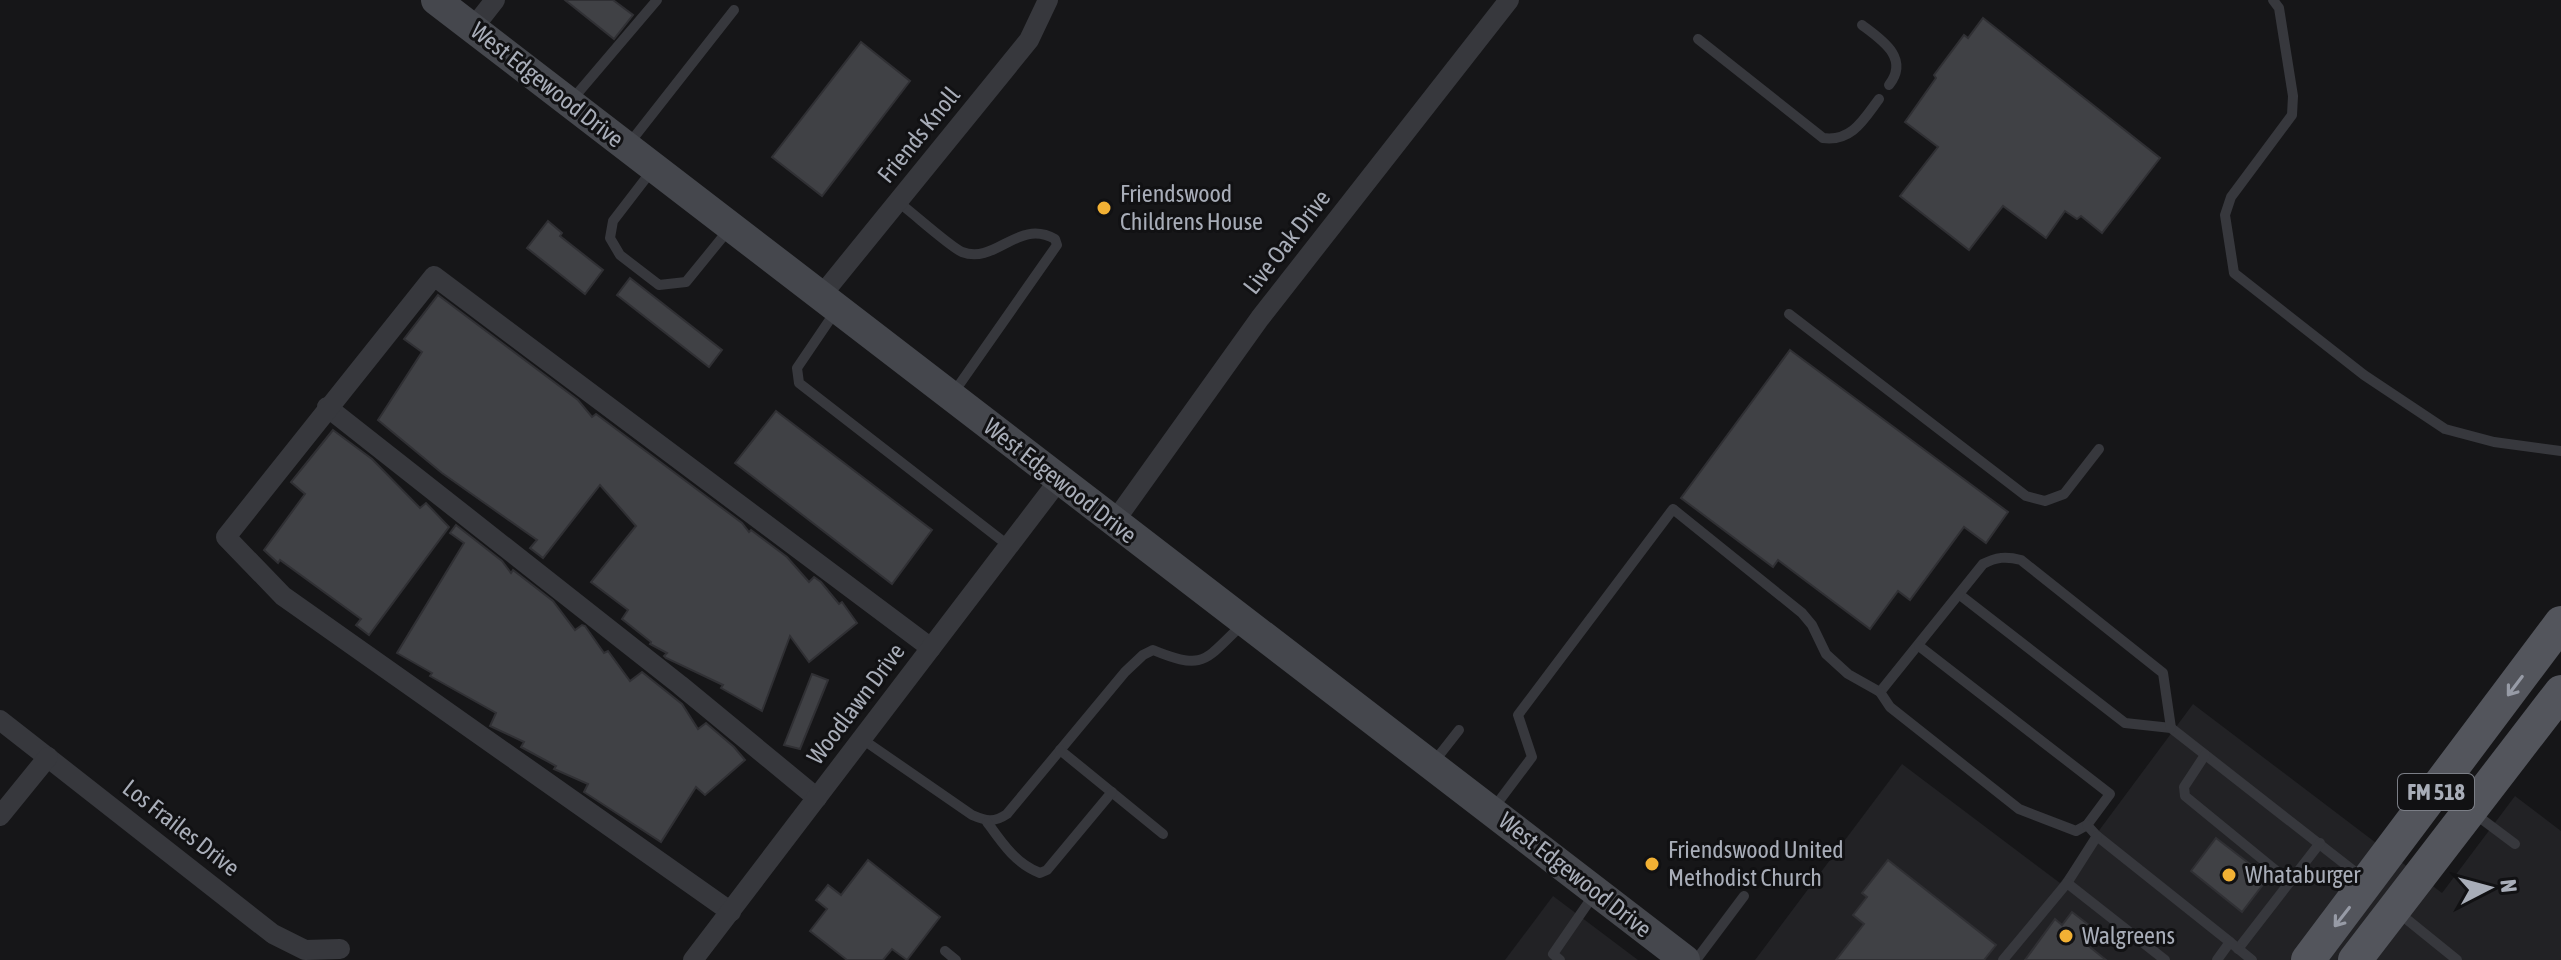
<svg xmlns="http://www.w3.org/2000/svg" width="2561" height="960" font-family="'Asap Condensed',sans-serif">
	<style>
		.built { fill: #222225 }
		.building { fill: #404145; stroke: #303034; stroke-width: 2 }
		.lines { fill: none; stroke-linecap: round; stroke-linejoin: round }
		.service { stroke: #37383d; stroke-width: 10 }
		.minor { stroke: #37383d; stroke-width: 20 }
		.secondary { stroke: #45474d; stroke-width: 30 }
		.primary { stroke: #53555c; stroke-width: 34 }
		.oneway { stroke: #979ba6 }
		.poi-dot { fill: #f2b134; stroke: #111113; stroke-width: 3 }
		.labels { text-anchor: middle; stroke-width: 6; stroke-linejoin: round; paint-order: stroke }
		.shield { fill: #111113; stroke: #7b7e86; stroke-width: 2 }
		.shield-label { font-size: 22px; font-weight: bold; fill: #a8adb8 }
		.street-label { font-size: 24px; fill: #a8adb8; stroke: #111113 }
		.poi-label { font-size: 24px; fill: #a8adb8; stroke: #111113; text-anchor: start }
	</style>
	<rect width="100%" height="100%" fill="#161618"/>
	<g class="built">
		<path d="M2193,704L2442,893L2515,796L2561,831V960H1755L1902,764L2060,883Z"/>
		<path d="M1553,896L1638,960H1505Z"/>
	</g>
	<g class="building">
		<path d="M565,0H613L633,15L614,39Z"/>
		<path d="M1983,18L2160,158L2102,233L2081,216L2077,219L2065,211L2046,238L2003,206L1969,250L1900,196L1938,147L1905,122L1936,78L1934,75L1964,35L1968,38Z"/>
		<path d="M861,42L910,81L822,196L772,157Z"/>
		<path d="M548,221L562,233L560,236L603,270L585,294L527,248Z"/>
		<path d="M630,278L722,350L709,367L617,295Z"/>
		<path d="M438,295L578,400L592,417L596,414L742,523L749,532L751,530L787,557L809,582L814,577L821,582L839,604L842,602L857,623L809,662L790,636L762,711L721,688L723,685L666,658L664,656L667,653L650,644L651,642L622,619L628,610L591,582L636,526L600,485L543,558L530,548L537,540L442,473L378,420L422,352L404,339Z"/>
		<path d="M1790,350L2008,512L1986,543L1964,527L1910,600L1898,591L1870,629L1778,560L1773,567L1681,498Z"/>
		<path d="M776,411L932,530L892,584L735,463Z"/>
		<path d="M333,430L372,459L420,508L426,503L449,527L369,635L356,625L361,619L280,560L278,563L264,550L305,494L291,482Z"/>
		<path d="M456,525L502,561L511,573L513,570L553,601L575,630L582,625L585,626L604,653L608,651L630,681L642,672L682,704L698,729L706,723L734,747L745,760L705,795L696,787L661,842L584,792L588,784L554,769L556,766L521,747L524,742L490,726L496,713L430,676L432,673L397,653L464,543L450,533Z"/>
		<path d="M812,674L828,680L800,749L784,745Z"/>
		<path d="M2216,838L2268,878L2242,912L2191,871Z"/>
		<path d="M868,860L940,917L907,960L892,949L883,960H847L810,931L827,909L816,900L828,885L841,895Z"/>
		<path d="M1888,860L1996,945L1984,960H1836L1864,924L1853,915L1867,897L1862,893Z"/>
		<path d="M2072,912L2094,929L2085,943L2106,960H2025L2055,919L2062,925Z"/>
	</g>
	<g class="lines">
		<g class="service">
			<path d="M2273,0L2279,8L2293,96L2292,115L2231,197L2225,215L2234,273L2364,375L2445,429L2494,442L2561,451"/>
			<path d="M1862,25C1882,40 1910,58 1889,85"/>
			<path d="M1698,39L1823,138C1852,142 1864,119 1879,99"/>
			<path d="M571,101L657,0"/>
			<path d="M628,145L734,10"/>
			<path d="M653,169L613,221L610,238L620,255L659,285L686,282L730,228"/>
			<path d="M898,202C912,212 949,246 962,252C996,265 1018,218 1055,239L1057,245L952,395"/>
			<path d="M835,312L797,368L799,383L1009,546"/>
			<path d="M1789,314L2026,496L2045,501L2064,494L2099,449"/>
			<path d="M1960,595L2125,723L2171,728L2364,879"/>
			<path d="M1880,692L1983,564C1996,557 2006,556 2021,560L2163,673L2171,728"/>
			<path d="M862,739L972,815C986,821 994,823 1007,814L1125,672L1143,655L1153,650C1206,672 1205,659 1243,624"/>
			<path d="M1060,750L1163,834"/>
			<path d="M2205,755L2184,787L2185,796L2290,882"/>
			<path d="M1433,763L1459,730"/>
			<path d="M1493,809L1532,757L1518,715L1673,509L1802,613L1812,625L1826,654L1848,674L1880,692L1890,707L2019,809L2076,831L2087,825L2110,794L1919,646"/>
			<path d="M2475,814L2515,844"/>
			<path d="M987,822C1002,843 1015,863 1040,873L1047,870L1112,792"/>
			<path d="M2087,825L2097,836L2230,942"/>
			<path d="M2067,883L2097,836"/>
			<path d="M2399,913L2457,960"/>
			<path d="M2238,949L2320,843"/>
			<path d="M945,951L956,960"/>
			<path d="M1560,960L1553,954L1595,893"/>
			<path d="M1696,960L1744,896"/>
			<path d="M2003,960L2067,883L2165,960"/>
			<path d="M2217,960L2230,942L2252,960"/>
		</g>
		<g class="minor">
			<path d="M473,28L495,0"/>
			<path d="M821,296L1029,40L1048,0"/>
			<path d="M327,407L680,685L817,798"/>
			<path d="M1114,522L1260,318L1509,0"/>
			<path d="M0,720L273,934L305,950L340,949"/>
			<path d="M0,816L48,757"/>
			<path d="M731,912L283,596L226,537L434,276L931,648"/>
			<path d="M693,960L1059,480"/>
		</g>
		<path class="secondary" d="M436,0L1685,960"/>
		<g class="primary">
			<path d="M2308,960L2561,623"/>
			<path d="M2355,960L2561,692"/>
		</g>
	</g>
	<defs><path id="oneway-shaft" d="M-6 0H5M1.5-3L5.5 0L1.5 3" fill="none" stroke-width="1.6" stroke-linecap="round" stroke-linejoin="round" transform="scale(2)"/></defs>
	<g class="oneway">
		<use href="#oneway-shaft" transform="translate(2515 686) rotate(127)"/>
		<use href="#oneway-shaft" transform="translate(2342 917) rotate(128)"/>
	</g>
	<g class="poi-dot">
		<circle cx="1104" cy="208" r="8"/>
		<circle cx="1652" cy="864" r="8"/>
		<circle cx="2229" cy="875" r="8"/>
		<circle cx="2066" cy="936" r="8"/>
	</g>
	<g class="labels">
		<rect class="shield" x="2398" y="774" width="76" height="36" rx="6"/>
		<g class="shield-label">
			<text x="2436" y="800">FM 518</text>
		</g>
		<g class="street-label">
			<text transform="translate(547 85) rotate(38)" y="8">West Edgewood Drive</text>
			<text transform="translate(919 135) rotate(-51)" y="8">Friends Knoll</text>
			<text transform="translate(1287 242) rotate(-52)" y="8">Live Oak Drive</text>
			<text transform="translate(1060 481) rotate(38)" y="8">West Edgewood Drive</text>
			<text transform="translate(856 704) rotate(-53)" y="8">Woodlawn Drive</text>
			<text transform="translate(181 828) rotate(38)" y="8">Los Frailes Drive</text>
			<text transform="translate(1575 875) rotate(38)" y="8">West Edgewood Drive</text>
		</g>
		<g class="poi-label">
			<text x="1120" y="202">Friendswood<tspan x="1120" dy="28">Childrens House</tspan></text>
			<text x="1668" y="858">Friendswood United<tspan x="1668" dy="28">Methodist Church</tspan></text>
			<text x="2245" y="883">Whataburger</text>
			<text x="2082" y="944">Walgreens</text>
		</g>
	</g>
	<g transform="translate(2489 888) rotate(84)" stroke="#111113" stroke-width="6" paint-order="stroke">
	<path d="M0-6L14 30L0 20L-14 30Z" fill="#a8adb8"/>
	<text y="-12" font-size="22" font-weight="bold" text-anchor="middle" fill="#a8adb8">N</text>
	</g>
</svg>
